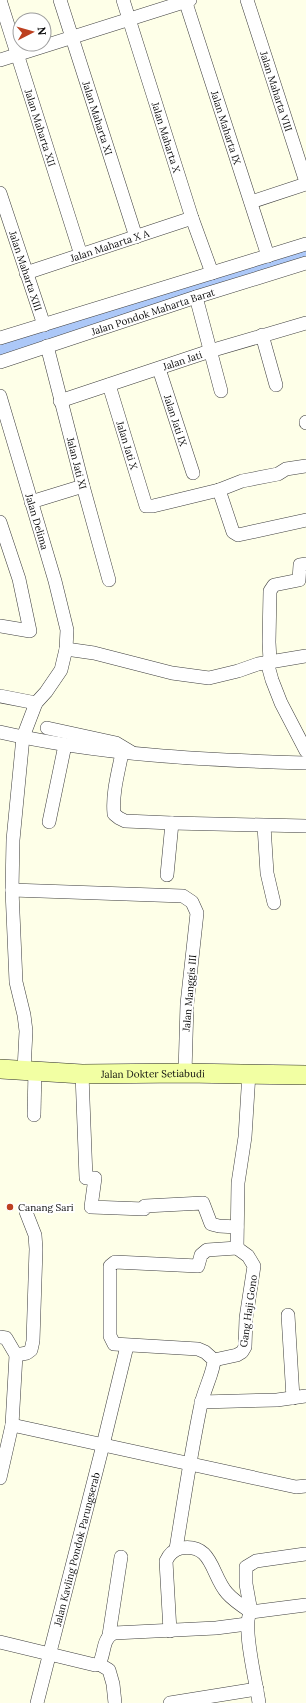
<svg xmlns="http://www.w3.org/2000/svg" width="306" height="1703" font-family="Lora,serif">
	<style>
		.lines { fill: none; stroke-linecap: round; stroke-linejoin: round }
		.river { stroke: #acc8f8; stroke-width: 23 }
		.street-casing { stroke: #3e3e3e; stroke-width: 14 }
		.secondary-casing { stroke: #2d2d2d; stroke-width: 20 }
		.street { stroke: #fff; stroke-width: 13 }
		.secondary { stroke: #f2ffa3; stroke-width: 19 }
		.poi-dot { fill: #bd4020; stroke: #fff; stroke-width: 1.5 }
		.labels { text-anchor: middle; stroke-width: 4; stroke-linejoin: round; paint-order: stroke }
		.street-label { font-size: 10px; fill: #0b0b0b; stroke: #fff }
		.poi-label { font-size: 10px; fill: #0b0b0b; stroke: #fff; text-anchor: start }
	</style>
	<rect width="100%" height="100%" fill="#feffe8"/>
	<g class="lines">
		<path class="river" d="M0,347L306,252"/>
		<g class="street-casing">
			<g id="street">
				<path id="s1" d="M0,0L81,255"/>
				<path id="s2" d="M60,0L136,237"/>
				<path id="s3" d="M123,0L192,218L212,273"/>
				<path id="s4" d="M185,0L268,256"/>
				<path id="s5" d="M247,0L306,182"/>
				<path d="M0,60L190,0"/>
				<path id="s6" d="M0,193L44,325"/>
				<path d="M251,202L306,184"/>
				<path id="s7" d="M26,273L192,218"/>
				<path d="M196,297L221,391"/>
				<path d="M262,335L276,385"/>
				<path d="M0,338L306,244"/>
				<path id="s8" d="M47,346L83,486L109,580"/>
				<path id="s9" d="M0,362L196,297L306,263"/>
				<path id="s10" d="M159,369L193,473"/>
				<path id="s11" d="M109,385L146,506H153L219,490L242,481L278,474L286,469L306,466"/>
				<path id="s12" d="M0,396L55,581L67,630L66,649L61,670L46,692L36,703L23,737L13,840L12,890L16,982L24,1015L26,1031L24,1070"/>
				<path id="s13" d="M60,401L210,351L306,323"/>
				<path d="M306,422V423"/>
				<path d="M219,490L233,532L238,535L306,520"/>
				<path d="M31,502L83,486"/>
				<path d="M0,522L19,579L30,631L0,626"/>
				<path d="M66,649L94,653L172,673L209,678L238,671L258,664L306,656"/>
				<path d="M270,661L269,642L270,591L274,585L299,580L300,565L306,564"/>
				<path d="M267,662L272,680L281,703L306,751"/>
				<path d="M0,696L36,703"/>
				<path d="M47,728L116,743L131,752"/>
				<path d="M0,732C100,755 203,760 306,763"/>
				<path d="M122,753C118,773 112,794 114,814L119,818L125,821L172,823L306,826"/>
				<path d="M49,822L65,745"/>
				<path d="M264,826L267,873L274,903"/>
				<path d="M167,875L172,823"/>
				<path d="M12,890L183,896L192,902L197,913L187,1004L185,1073"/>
				<path d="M82,1074L86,1178H95L91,1207L144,1209L145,1206L203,1203L211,1224L219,1226L237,1227"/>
				<path d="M34,1115L35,1070"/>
				<path d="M237,1248L238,1183L245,1137L249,1073"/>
				<path d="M288,1315L293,1398"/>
				<path d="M0,1337L6,1338L16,1355L12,1425L0,1478"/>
				<path d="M16,1355L27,1353L31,1350L33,1341L36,1249L35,1235L26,1212"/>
				<path d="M214,1360L237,1355L242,1352L245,1347L246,1318L254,1266L248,1256L237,1248"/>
				<path d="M201,1402L277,1400L306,1396"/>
				<path d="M12,1425L296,1487L306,1486"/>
				<path d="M176,1549C184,1500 191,1452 201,1404C204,1390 214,1371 214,1360L205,1352L198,1349L114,1344L110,1336V1266L115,1262L198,1266L201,1255L207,1250L237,1248"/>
				<path d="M251,1612L246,1584V1567L256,1561L305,1554"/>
				<path d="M170,1631L166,1561C169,1554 173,1550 181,1548C213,1543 211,1575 227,1593C233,1600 242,1606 251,1612"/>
				<path d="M109,1635L121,1557"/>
				<path d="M0,1642L95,1665L99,1664"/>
				<path d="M99,1664C105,1654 102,1638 114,1633L216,1628L247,1624"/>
				<path d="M99,1664L109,1670L113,1684L115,1703"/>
				<path id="s14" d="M37,1703L103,1445L127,1346"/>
				<path d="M170,1703L257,1689"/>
				<path d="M259,1703C257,1685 241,1624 251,1612L306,1605"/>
			</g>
		</g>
		<g class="secondary-casing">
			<g id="secondary">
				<path id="s15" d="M0,1069L82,1074L185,1073L306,1075"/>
			</g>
		</g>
		<use href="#street" class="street"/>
		<use href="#secondary" class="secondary"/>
	</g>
	<circle class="poi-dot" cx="10" cy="1207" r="4"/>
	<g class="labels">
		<g class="street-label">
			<text dy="4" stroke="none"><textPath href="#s5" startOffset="96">Jalan Maharta VIII</textPath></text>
			<text dy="4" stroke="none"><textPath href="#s2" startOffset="124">Jalan Maharta XI</textPath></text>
			<text dy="4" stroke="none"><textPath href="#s1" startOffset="134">Jalan Maharta XII</textPath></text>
			<text dy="4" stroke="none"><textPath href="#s4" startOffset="134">Jalan Maharta IX</textPath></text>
			<text dy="4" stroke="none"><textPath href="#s3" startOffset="144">Jalan Maharta X</textPath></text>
			<text dy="4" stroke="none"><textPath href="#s7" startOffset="88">Jalan Maharta X A</textPath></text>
			<text dy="4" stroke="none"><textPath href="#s6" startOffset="82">Jalan Maharta XIII</textPath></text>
			<text dy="4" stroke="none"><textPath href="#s9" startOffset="161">Jalan Pondok Maharta Barat</textPath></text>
			<text dy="4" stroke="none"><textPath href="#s13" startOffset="129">Jalan Jati</textPath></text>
			<text dy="4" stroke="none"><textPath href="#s10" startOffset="54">Jalan Jati IX</textPath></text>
			<text dy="4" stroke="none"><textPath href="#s11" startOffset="63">Jalan Jati X</textPath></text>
			<text dy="4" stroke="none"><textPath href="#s8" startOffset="121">Jalan Jati XI</textPath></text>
			<text dy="4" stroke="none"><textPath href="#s12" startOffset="131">Jalan Delima</textPath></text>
			<text transform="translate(189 993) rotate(-85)" y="4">Jalan Manggis III</text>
			<text dy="4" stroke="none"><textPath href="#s15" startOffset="153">Jalan Dokter Setiabudi</textPath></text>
			<text transform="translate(248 1311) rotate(-82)" y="4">Gang Haji Gono</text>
			<text dy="4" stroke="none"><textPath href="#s14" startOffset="159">Jalan Kavling Pondok Parungserab</textPath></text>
		</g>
		<g class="poi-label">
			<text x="18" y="1211">Canang Sari</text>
		</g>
	</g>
	<g transform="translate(32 32) rotate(84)"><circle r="19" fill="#ffffff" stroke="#9d9d9d"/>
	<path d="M0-3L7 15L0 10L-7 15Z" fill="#bd4020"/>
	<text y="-6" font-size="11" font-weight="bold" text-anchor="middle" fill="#0b0b0b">N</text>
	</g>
</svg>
